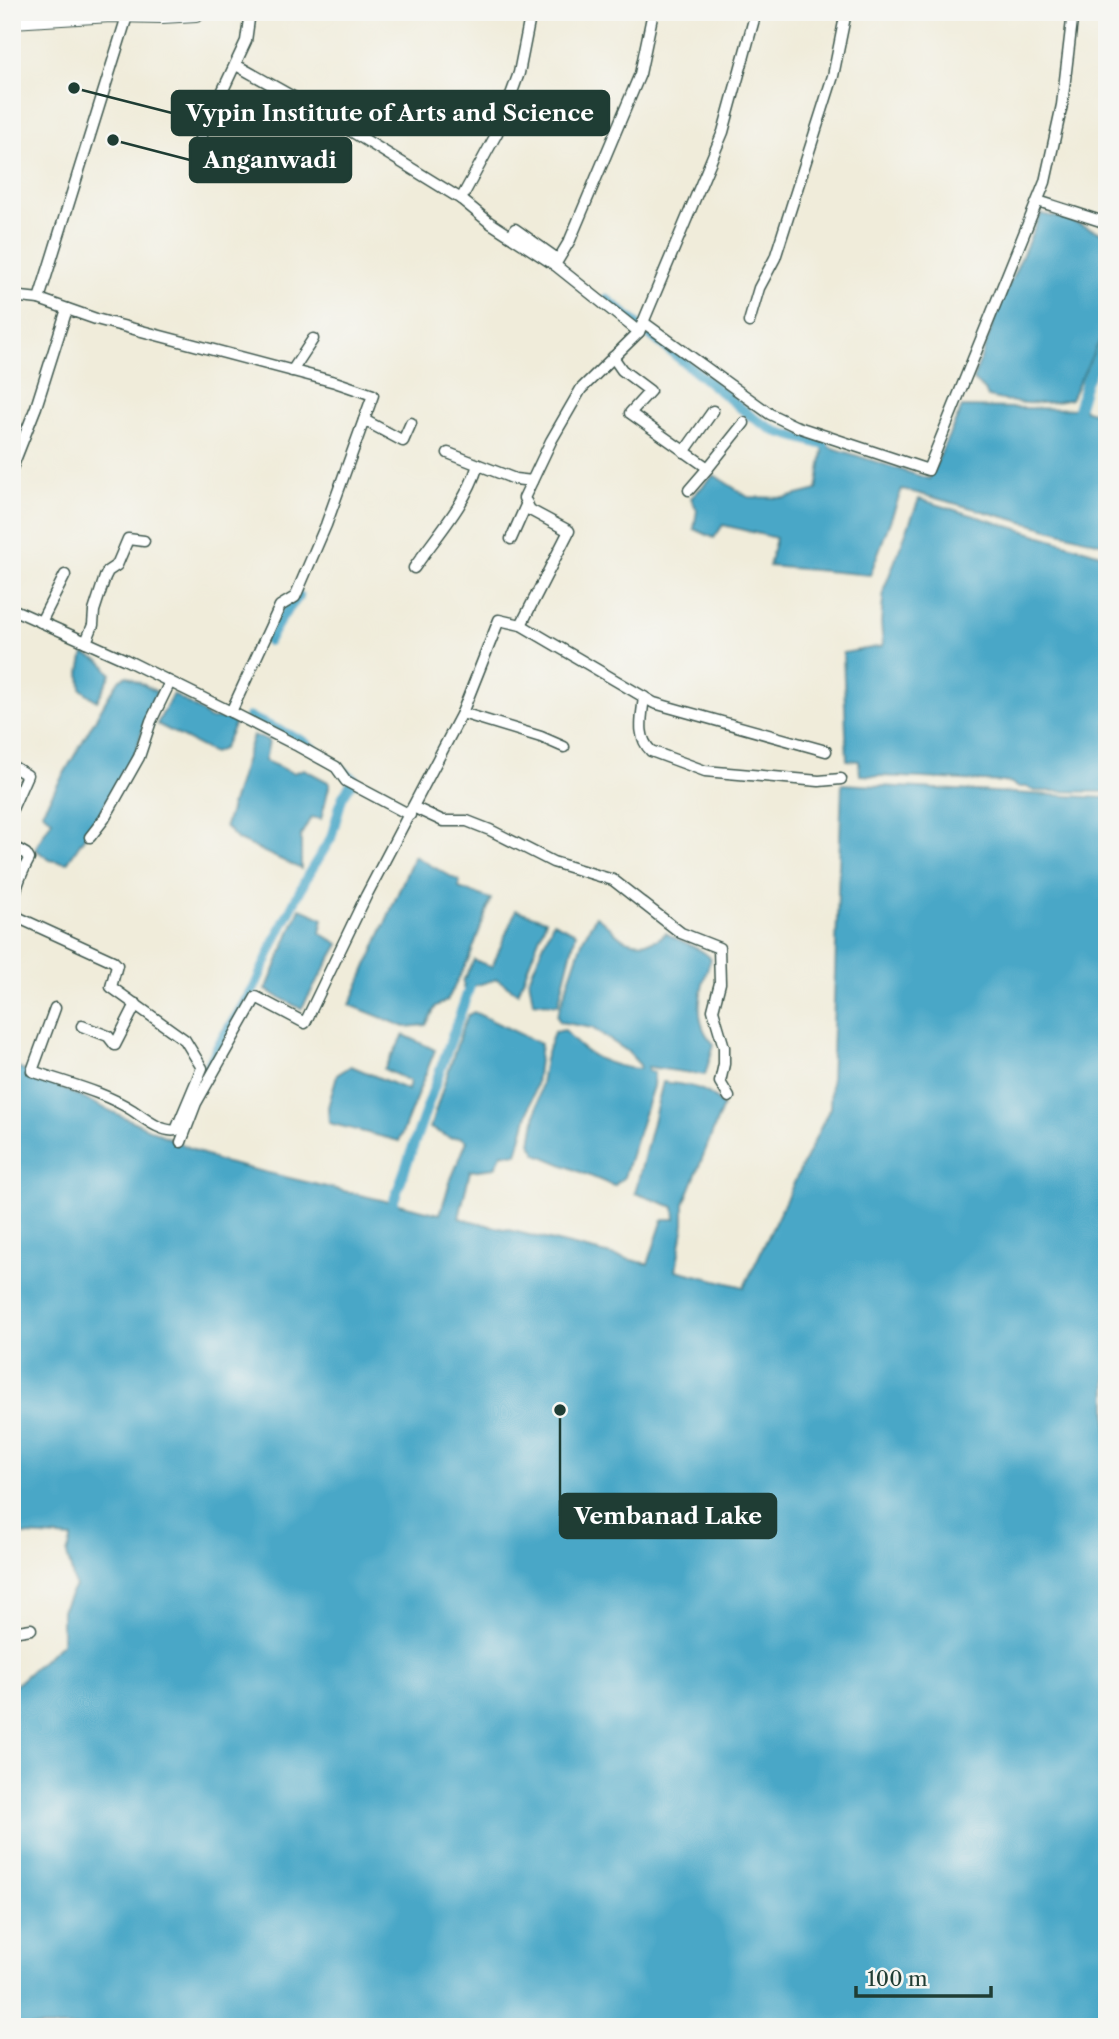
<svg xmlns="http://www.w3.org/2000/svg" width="1119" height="2039" font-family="'Libre Caslon Text',serif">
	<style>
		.water { fill: #48a7c7; stroke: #34727e; stroke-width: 2 }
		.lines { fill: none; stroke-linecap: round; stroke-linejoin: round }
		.canal { stroke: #48a7c7; stroke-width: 10 }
		.street-casing { stroke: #3e574d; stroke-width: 13 }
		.primary-casing { stroke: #3e574d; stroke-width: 20 }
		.street { stroke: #fff; stroke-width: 10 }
		.primary { stroke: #fff; stroke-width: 18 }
		.leader { fill: none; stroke: #1f3d34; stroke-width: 2.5 }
		.callout-dot { fill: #1f3d34; stroke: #f6f6f2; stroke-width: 2.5 }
		.callout { fill: #1f3d34; stroke: #1f3d34; stroke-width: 2.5 }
		.callout-label { font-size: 23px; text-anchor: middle; font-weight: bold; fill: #fff }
	</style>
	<rect width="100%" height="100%" fill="#f6f6f2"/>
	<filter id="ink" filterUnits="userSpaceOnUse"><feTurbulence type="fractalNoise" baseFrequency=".0143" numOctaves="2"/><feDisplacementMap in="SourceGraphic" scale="14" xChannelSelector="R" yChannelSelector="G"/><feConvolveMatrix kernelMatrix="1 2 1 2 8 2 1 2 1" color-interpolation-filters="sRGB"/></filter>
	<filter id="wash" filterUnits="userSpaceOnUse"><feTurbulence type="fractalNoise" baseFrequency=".00686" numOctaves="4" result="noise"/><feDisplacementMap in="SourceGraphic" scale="28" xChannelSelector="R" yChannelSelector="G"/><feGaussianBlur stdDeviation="1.57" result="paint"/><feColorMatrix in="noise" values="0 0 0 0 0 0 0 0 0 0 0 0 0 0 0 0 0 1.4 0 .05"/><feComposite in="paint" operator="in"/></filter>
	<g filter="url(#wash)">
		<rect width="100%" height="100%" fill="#f0ecda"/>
		<g class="water">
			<path d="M1041,214L1066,219L1107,235V326L1071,399C1042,406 1017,404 988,397L985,390L973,380L1000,305Z"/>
			<path d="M962,407L1083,409L1107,416V545L902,489L870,575L769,566L776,538L723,525L714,538L694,529L697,510L691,498L714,475L748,497L785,498L817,490L824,445L929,479Z"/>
			<path d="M919,499L1107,556V792L1035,791L1027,787H1016L1012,783L1003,782L860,775L859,761L847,760L843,653L883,646L881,623L884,589Z"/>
			<path d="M84,653L103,663L111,674L97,701L81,689L80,672Z"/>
			<path d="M127,676L157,692L148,709L137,749L97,818L67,863L50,860L35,849L52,820L42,812L108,697L120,679Z"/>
			<path d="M173,694L202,712L209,719L224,718L235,723L223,749L213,753L157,724Z"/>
			<path d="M253,735L269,741L265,761L293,773L304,769L330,783L321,819L311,817L301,835V869L238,840L225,826Z"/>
			<path d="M842,784L1107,798V2027H12V1688L62,1643V1610L75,1586L67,1554L72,1538L12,1534V1065L218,1161L440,1214L451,1179L467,1141L460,1137L450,1138L430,1128L462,1029L468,1015L474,1012L541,1044L536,1084L517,1154L502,1153L495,1168L470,1171L459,1218L648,1264L663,1219H675L674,1207L635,1193L663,1082C687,1085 707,1086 723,1106L684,1204V1224L676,1270L744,1287L830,1108Z"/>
			<path d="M414,856L459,881V888L491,899L470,956L447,1001L436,1006L426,1025L405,1027L350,1005Z"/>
			<path d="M300,908L323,919L320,933L339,944L301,1009L266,990Z"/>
			<path d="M516,910L546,920L518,993L497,979L464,989L463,981L474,960L492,967Z"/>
			<path d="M596,916C616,929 619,946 647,942C656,941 659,939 666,933C680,942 701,947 711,959C700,987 691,1022 714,1044L705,1075L648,1067V1071L654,1073L653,1086L624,1177L614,1186L537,1154L531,1144L545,1059L554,1032L565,1030C582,1055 610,1067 639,1069L640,1065L627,1051L592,1028L560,1022L557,1016L583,939Z"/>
			<path d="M553,922L576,933L558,1005L533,1002L529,979Z"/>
			<path d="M404,1035L435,1050L399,1141L329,1123L328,1107L337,1075L351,1066L408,1090L410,1081L384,1069Z"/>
		</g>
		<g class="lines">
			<g class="canal">
				<path d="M606,299L752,417L775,431L824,445"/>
				<path d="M1077,413L1086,382L1107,338"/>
				<path d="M268,641L282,617L299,596"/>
				<path d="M249,717L301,740L322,755"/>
				<path d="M202,1079L219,1044L254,988L276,938L308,875L331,838L342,798L354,779L337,766"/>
				<path d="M393,1203L470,986"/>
			</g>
		</g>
	</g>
	<g filter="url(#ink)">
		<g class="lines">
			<g class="street-casing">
				<g id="street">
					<path d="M236,65L320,112L461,199L489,222L555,265L639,332"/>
					<path d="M196,175L193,154L246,41L250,12"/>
					<path d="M461,199L497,133L519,73L531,12"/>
					<path d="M1038,201L1107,223"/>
					<path d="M515,229L556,258"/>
					<path d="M555,265L570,240L640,74L653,12"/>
					<path d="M12,296L39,299L96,319L335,382L373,395L326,525L295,597L280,606L231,712L126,660L12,609"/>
					<path d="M39,299L128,13"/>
					<path d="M643,322L770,414L795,426L928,470L1045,182L1062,105L1073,12"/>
					<path d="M749,322L759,288L775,258L833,76L846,12"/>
					<path d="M613,357L622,370L650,391L630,413L708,468L689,490"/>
					<path d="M292,371L313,339"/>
					<path d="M364,420L403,441L411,423"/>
					<path d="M684,452L713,411"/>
					<path d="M448,453L515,479L532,481"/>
					<path d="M12,468L36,407L67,309"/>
					<path d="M708,468L744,423"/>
					<path d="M511,539L527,503"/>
					<path d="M414,568C437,535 466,504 478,465"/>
					<path d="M41,622L65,575"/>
					<path d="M521,625L569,531L530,510L524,498L551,441L581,389L639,332L723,132L756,12"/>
					<path d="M86,642L93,625L94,611L105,577L108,571L117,565L128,539L144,541"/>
					<path d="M644,697C642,717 636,736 651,751L705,771L819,781L841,779"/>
					<path d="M231,712L298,746L336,767L346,781L410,815"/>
					<path d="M462,713L541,737L564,747"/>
					<path d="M12,766L27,775L12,809"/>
					<path d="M413,807L443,821H467L490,830L553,862L613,880L681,933L719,948L720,983L713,1010L724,1047V1064L720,1082L729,1097"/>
					<path d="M90,837L104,819L139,757L151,721L170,682"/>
					<path d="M12,846L26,854L29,859C21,874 7,903 19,918L113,961L117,965L111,987L185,1040L202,1068L176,1130C162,1133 144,1118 132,1110C102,1091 65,1083 32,1071L55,1008"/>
					<path d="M12,934L19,918"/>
					<path d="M82,1026L108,1036L115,1045L136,1004"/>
					<path d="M181,1142L196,1103L256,997L305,1023L366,896L462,713L499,620L521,625L654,703L826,751"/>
					<path d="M12,1632L31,1629"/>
					<path d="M12,1675V1682"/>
				</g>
			</g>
			<g class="primary-casing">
				<path id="primary" d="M12,19L111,13L162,14L196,12"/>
			</g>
			<use href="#street" class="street"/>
			<use href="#primary" class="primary"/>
		</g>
	</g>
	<path class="leader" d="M74 88L172 113M113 140L190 160M560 1410L560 1516"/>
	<g class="callout-dot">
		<circle cx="74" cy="88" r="7"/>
		<circle cx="113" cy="140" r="7"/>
		<circle cx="560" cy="1410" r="7"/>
	</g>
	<g class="callout">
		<rect x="172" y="91" width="437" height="44" rx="7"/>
		<rect x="190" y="138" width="161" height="44" rx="7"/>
		<rect x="560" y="1494" width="216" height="44" rx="7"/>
	</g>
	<g class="callout-label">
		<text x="390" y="121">Vypin Institute of Arts and Science</text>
		<text x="270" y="168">Anganwadi</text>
		<text x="668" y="1524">Vembanad Lake</text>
	</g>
	<rect width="1119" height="2039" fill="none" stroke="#f6f6f2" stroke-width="42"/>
	<path d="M856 1986v10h135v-10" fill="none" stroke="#1f3d34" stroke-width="3.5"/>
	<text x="867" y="1986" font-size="21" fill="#1f3d34" stroke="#f6f6f2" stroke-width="5" paint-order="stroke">100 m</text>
</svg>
